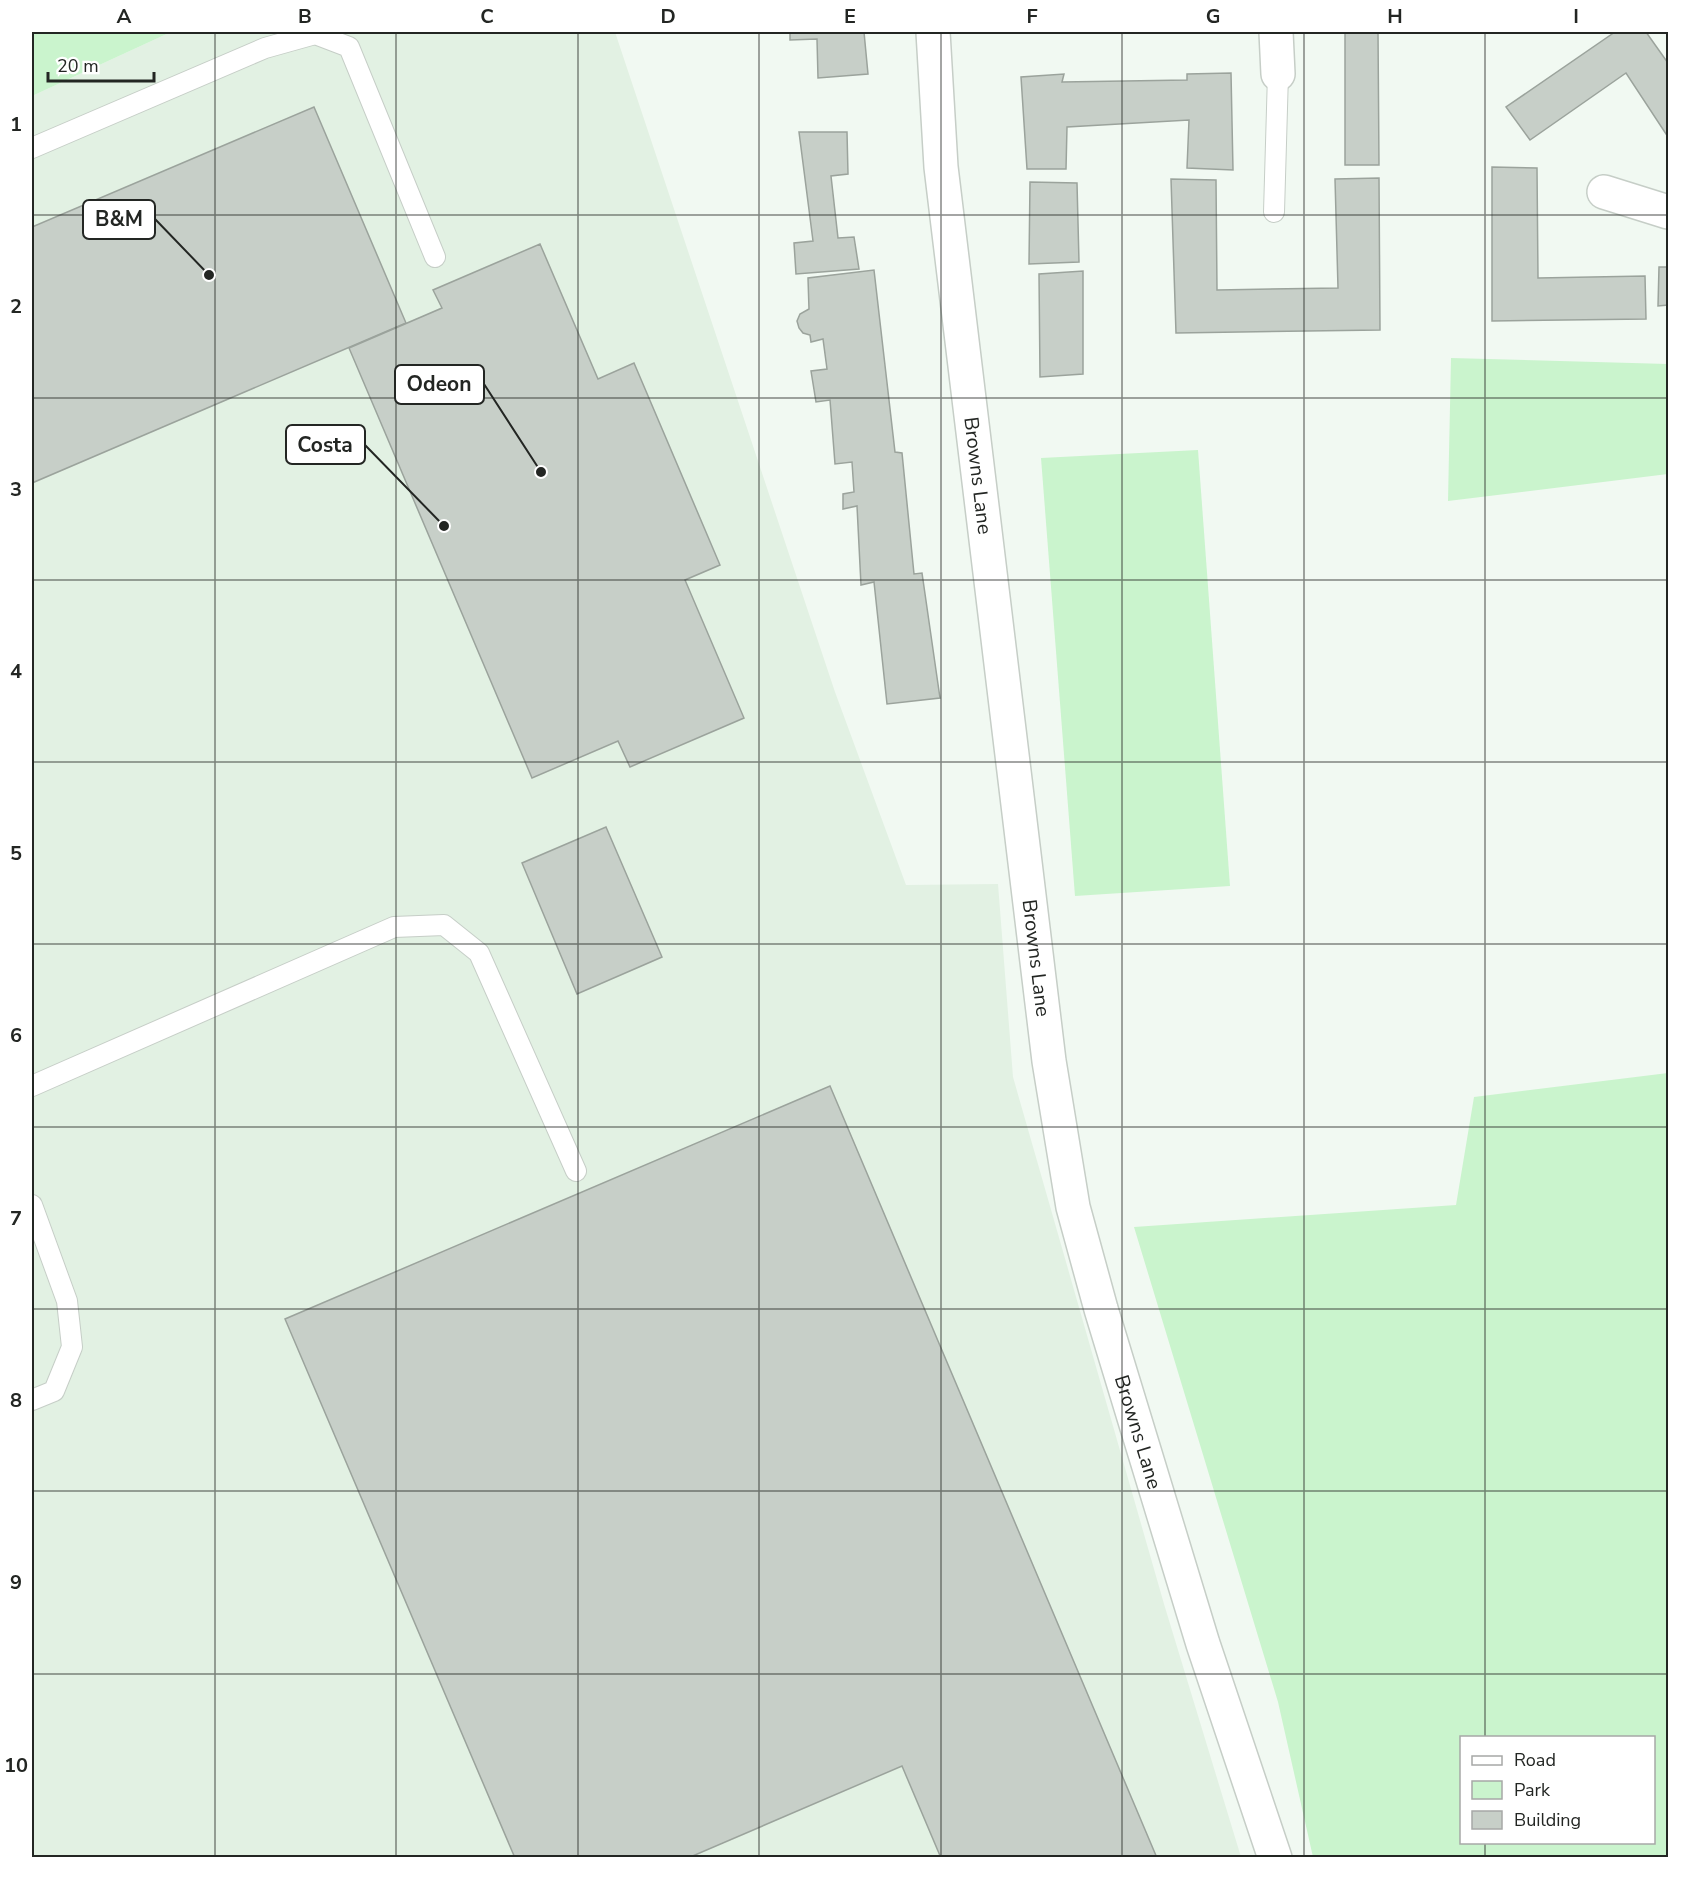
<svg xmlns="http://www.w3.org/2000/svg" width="1700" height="1889" font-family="'Nunito Sans',sans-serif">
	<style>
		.built { fill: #e2f1e3 }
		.green { fill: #caf4cd; fill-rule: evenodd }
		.building { fill: #c7cfc8; stroke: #9ba39c; stroke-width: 1.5 }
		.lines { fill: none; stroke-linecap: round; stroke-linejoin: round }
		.service-casing { stroke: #c6cec7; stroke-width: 22 }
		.minor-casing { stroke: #c6cec7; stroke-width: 36 }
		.tertiary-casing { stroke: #c6cec7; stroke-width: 36 }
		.service { stroke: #fff; stroke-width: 20 }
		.minor { stroke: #fff; stroke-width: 33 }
		.tertiary { stroke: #fff; stroke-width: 33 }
		.grid { fill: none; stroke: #232623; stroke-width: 1.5; stroke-opacity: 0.55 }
		.labels { text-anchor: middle; stroke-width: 4.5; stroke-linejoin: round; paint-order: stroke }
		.street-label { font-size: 20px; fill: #232623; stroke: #fff }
		.leader { fill: none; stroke: #232623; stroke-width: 2 }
		.callout-dot { fill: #232623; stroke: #fff; stroke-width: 2 }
		.callout { fill: #fff; stroke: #232623; stroke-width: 2 }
		.callout-label { font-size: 21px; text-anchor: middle; font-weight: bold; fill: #232623 }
		.neatline { fill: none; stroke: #232623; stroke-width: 2 }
		.grid-label { font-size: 20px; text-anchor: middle; font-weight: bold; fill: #232623 }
	</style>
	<rect width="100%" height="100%" fill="#f1f9f2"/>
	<path class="built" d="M171,32H615L835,692L906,885L998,884L1013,1077L1164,1604L1241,1857H32V96Z"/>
	<g class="green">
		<path d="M32,32H171L32,96Z"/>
		<path d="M1451,358L1668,364V474L1448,501Z"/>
		<path d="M1198,450L1230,886L1075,896L1041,458Z"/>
		<path d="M1668,1073V1857H1313L1278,1702L1134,1227L1456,1205L1474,1097ZM1462,1738H1654V1842H1462Z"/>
	</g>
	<g class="building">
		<path d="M790,32H864L868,74L818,78L817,39L790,40Z"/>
		<path d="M1345,32H1378L1379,165H1345Z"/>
		<path d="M1615,32H1646L1668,63V137L1626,73L1530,140L1506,107Z"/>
		<path d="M1231,73L1233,170L1187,168L1189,120L1067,127L1066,169H1027L1021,77L1064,74L1062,82L1187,80V74Z"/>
		<path d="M314,107L406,323L32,483V227Z"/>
		<path d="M799,132H847L848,174L831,176L838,238L854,237L859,269L796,274L794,243L813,241Z"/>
		<path d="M1492,167L1537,168L1538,278L1645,276L1646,319L1492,321Z"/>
		<path d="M1379,178L1380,330L1176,333L1171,179L1216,180L1217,290L1338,288L1335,179Z"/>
		<path d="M1030,182L1077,183L1079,262L1029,264Z"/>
		<path d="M540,244L598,379L634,363L720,565L685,580L744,718L630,767L618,741L532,778L349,348L442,308L433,290Z"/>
		<path d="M1659,267H1668V305L1658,306Z"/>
		<path d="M874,270L895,452L902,453L914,574L922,573L940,698L887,704L874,582L861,585L857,506L843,509V494L854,492L852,462L835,464L830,400L816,402L811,371L827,369L823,339L811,342L810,335L803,333L799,328L797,321L800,314L809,309L808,278Z"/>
		<path d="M1083,271V374L1040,377L1039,274Z"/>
		<path d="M606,827L662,957L577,994L522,863Z"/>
		<path d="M830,1086L1157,1858H941L902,1766L688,1858H515L285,1319Z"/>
	</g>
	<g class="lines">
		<g class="service-casing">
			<g id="service">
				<path d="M32,148L265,48L315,34L349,47L435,257"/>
				<path d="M1274,212L1278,74"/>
				<path d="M32,1086L394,927L444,925L479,953L576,1171"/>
				<path d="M32,1205L67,1301L72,1347L54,1391L32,1400"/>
			</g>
		</g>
		<g class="minor-casing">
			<g id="minor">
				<path d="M1276,32L1278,74"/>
				<path d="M1604,192L1668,212"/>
			</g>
		</g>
		<g class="tertiary-casing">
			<g id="tertiary">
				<path id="s1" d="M933,32L941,167L1049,1061L1073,1207L1101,1309L1203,1644L1275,1858"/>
			</g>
		</g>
		<use href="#service" class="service"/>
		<use href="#minor" class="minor"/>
		<use href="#tertiary" class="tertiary"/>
	</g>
	<path class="grid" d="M215,32V1858M396,32V1858M578,32V1858M759,32V1858M941,32V1858M1122,32V1858M1304,32V1858M1485,32V1738M32,215H1668M32,398H1668M32,580H1668M32,762H1668M32,944H1668M32,1127H1668M32,1309H1668M32,1491H1668M32,1674H1668M1485,1842V1858"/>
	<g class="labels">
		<g class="street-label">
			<text dy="7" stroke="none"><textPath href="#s1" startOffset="446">Browns Lane</textPath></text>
			<text dy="7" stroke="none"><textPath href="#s1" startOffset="932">Browns Lane</textPath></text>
			<text dy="7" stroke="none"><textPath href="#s1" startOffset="1418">Browns Lane</textPath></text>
		</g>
	</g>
	<path class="leader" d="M209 275L155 219M541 472L484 384M444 526L365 445"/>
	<g class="callout-dot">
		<circle cx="209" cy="275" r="6"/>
		<circle cx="541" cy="472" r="6"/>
		<circle cx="444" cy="526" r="6"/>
	</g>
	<g class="callout">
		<rect x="83" y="200" width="72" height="39" rx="6"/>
		<rect x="395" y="365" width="89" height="39" rx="6"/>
		<rect x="286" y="425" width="79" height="39" rx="6"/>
	</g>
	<g class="callout-label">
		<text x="119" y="226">B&amp;M</text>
		<text x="439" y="391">Odeon</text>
		<text x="325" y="452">Costa</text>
	</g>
	<rect width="1700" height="1889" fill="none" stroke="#ffffff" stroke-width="66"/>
	<rect x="1460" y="1736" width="195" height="108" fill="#ffffff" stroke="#a7a8a7" stroke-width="1.5"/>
	<rect x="1472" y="1756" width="30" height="9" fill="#ffffff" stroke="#a7a8a7" stroke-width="1.5"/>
	<text x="1514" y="1766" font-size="18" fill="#232623">Road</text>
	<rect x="1472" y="1781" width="30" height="18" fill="#caf4cd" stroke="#a7a8a7" stroke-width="1.5"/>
	<text x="1514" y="1796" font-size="18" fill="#232623">Park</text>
	<rect x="1472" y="1811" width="30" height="18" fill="#c7cfc8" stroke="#a7a8a7" stroke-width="1.5"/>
	<text x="1514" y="1826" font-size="18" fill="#232623">Building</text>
	<path d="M48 72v9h106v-9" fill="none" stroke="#232623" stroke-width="3"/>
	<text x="57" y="72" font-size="18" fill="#232623" stroke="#ffffff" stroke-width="4.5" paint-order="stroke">20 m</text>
	<rect x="33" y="33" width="1634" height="1823" class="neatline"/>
	<g class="grid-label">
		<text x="124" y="23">A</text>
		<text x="305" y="23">B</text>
		<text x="487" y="23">C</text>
		<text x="668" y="23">D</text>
		<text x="850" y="23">E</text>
		<text x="1032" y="23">F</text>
		<text x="1213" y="23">G</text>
		<text x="1395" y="23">H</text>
		<text x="1576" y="23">I</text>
		<text x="16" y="131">1</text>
		<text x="16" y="313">2</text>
		<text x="16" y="496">3</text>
		<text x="16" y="678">4</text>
		<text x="16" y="860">5</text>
		<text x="16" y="1042">6</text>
		<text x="16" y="1225">7</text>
		<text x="16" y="1407">8</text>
		<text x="16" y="1589">9</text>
		<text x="16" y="1772">10</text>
	</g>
</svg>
